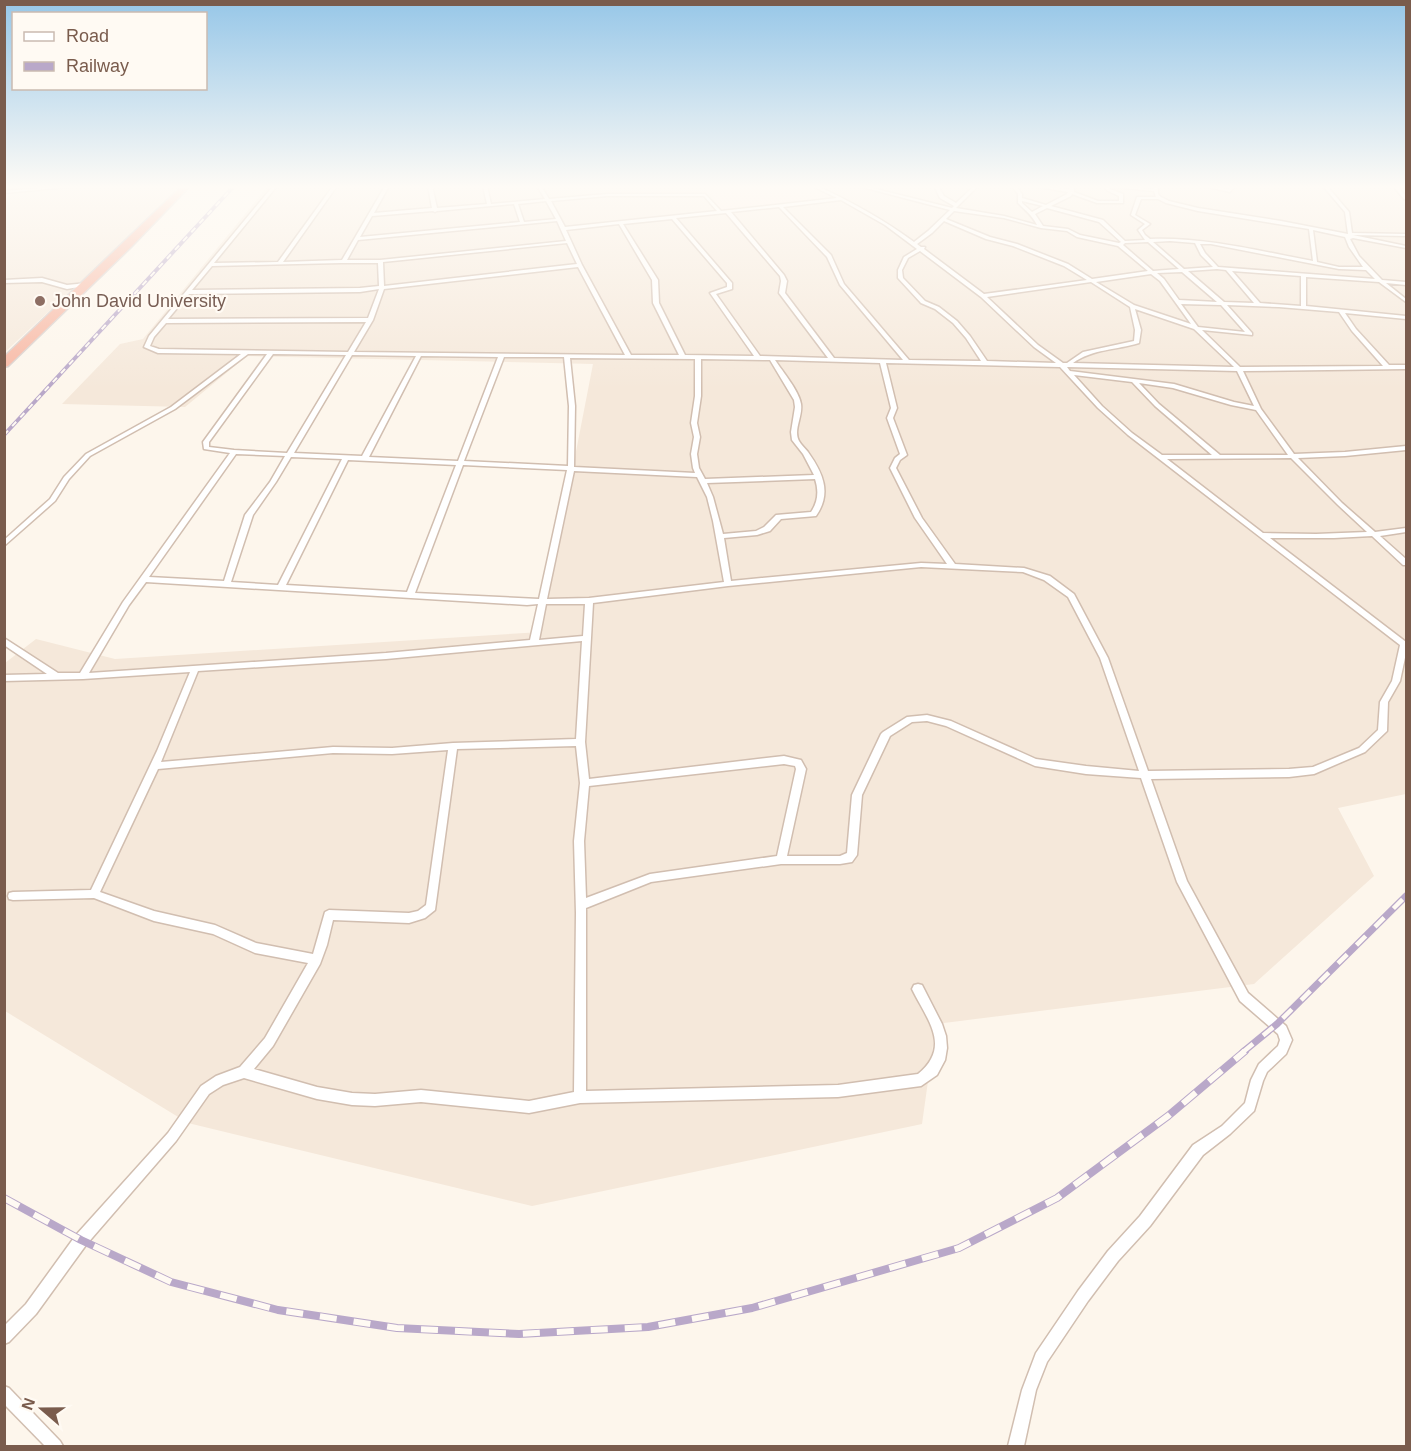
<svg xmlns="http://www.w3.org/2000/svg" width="1411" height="1451" font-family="Helvetica,sans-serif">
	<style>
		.residential { fill: #f5e8da }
		.commercial { fill: #fde8e0 }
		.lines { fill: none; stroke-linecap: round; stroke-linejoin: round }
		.street-casing { stroke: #d1beb0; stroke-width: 3 }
		.highway-casing { stroke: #dad1cd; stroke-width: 3 }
		.street { fill: #fff; fill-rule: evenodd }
		.highway { fill: #f7b7a3; fill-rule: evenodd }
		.rail-far2-casing { stroke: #b9a8c9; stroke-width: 4 }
		.rail-far1-casing { stroke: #b9a8c9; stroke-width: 7 }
		.rail-casing { stroke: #b9a8c9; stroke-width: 8 }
		.rail-far2 { stroke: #fffaf3; stroke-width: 2; stroke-dasharray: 6; stroke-linecap: butt }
		.rail-far1 { stroke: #fffaf3; stroke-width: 4.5; stroke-dasharray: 13; stroke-linecap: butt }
		.rail { stroke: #fffaf3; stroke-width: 6; stroke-dasharray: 17; stroke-linecap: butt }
		.education-dot { fill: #8d6e63; stroke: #fffaf3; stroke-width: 2 }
		.labels { text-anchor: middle; stroke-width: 4.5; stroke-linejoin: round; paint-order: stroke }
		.far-education-label { font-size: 18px; fill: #785e54; stroke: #fffaf3; text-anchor: start }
	</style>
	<rect width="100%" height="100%" fill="#fdf6ec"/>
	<g class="residential">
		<path d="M5,186H184L5,352V200L17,189L5,190Z"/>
		<path d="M268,186H1406V794L1338,808L1374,876L1254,984L936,1024L922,1124L532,1206L188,1123L5,1011V663L36,639L115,659L541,632L593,364L247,356L185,407L62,404L120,344L143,339Z"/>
	</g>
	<path class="commercial" d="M705,186H809L835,198L721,210Z"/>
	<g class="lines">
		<g class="street-casing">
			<g id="street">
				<path d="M65,186H79L4,193V191Z"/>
				<path d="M273,186H277L214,263L278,262L333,186H337L283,262L342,260L385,186H389L374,213L432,208L428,186H432L437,208L487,204L483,186H487L491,204L545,199L537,186H541L549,199L607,194H705L721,211L837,198L812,186H817C852,202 883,219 914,242L928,231L950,210L858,186H864L952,208L954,206L940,198L934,186H938L944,196L956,203L974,186H978L956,208L1004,216L1037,225C1032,215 1026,211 1018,203V194L1012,186H1016L1022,194V198L1046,205L1067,194L1068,192L1038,187L1036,186L1069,189L1072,187L1074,188V192L1098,201H1119V196L1108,191L1103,186H1107L1110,189L1123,194V203H1097L1072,194L1071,196L1051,206L1103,220L1125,241L1145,240L1138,230L1145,224L1131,215L1137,197H1156L1154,191L1112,187L1110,186L1154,189V186H1158V194L1161,197L1169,201L1198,208L1281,221L1348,234L1345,212L1323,186H1327L1349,212L1352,233L1406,234V236L1353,235L1406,246V248L1353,238L1350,239L1359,256L1382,280L1406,282V285L1386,283L1406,299V302L1379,282L1306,277V306L1406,316V319L1345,313L1356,329L1389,365H1406V369L1243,371L1261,409L1294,454L1345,452L1406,446V450L1345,456L1298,458L1342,503L1375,532L1406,528V532L1380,536L1406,559V565H1403L1372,536L1334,538H1270L1406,642V653L1400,681L1388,702L1387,731L1365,752L1314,774L1289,777L1151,779L1187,881L1248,993L1286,1026L1292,1040L1286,1054L1267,1072L1263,1081L1254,1111L1230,1134L1203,1155L1150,1226L1118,1261L1088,1301L1047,1362L1036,1390L1024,1446H1008L1022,1390L1036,1353L1078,1291L1108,1251L1140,1216L1193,1145L1222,1126L1245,1103L1251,1080L1259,1064L1278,1046L1280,1040L1278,1034L1240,1001L1177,882L1141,778L1086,774L1035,766L946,726L927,721L912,722L890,736L862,795L857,855L852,862L840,864H781L651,882L586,908V1091L838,1085L918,1074C952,1046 927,1020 912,989L914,985L918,984L922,985L942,1024L946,1036L947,1048L945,1060L937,1075L921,1086L838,1097L580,1103L529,1113L421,1102L375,1106L352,1105L317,1099L244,1078L223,1085L209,1094L176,1141L86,1245L36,1314L9,1342L4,1344V1326L26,1304L76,1235L168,1133L201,1086L216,1076L240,1067L265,1038L308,963L255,953L213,934L154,921L94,898L13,900L9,899L8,896L9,893L13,892L91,890L157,751L190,672L83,679L4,681V675L47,674L4,645V638L58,673H80L123,602L230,453L204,449L203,442L267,354H248L175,409L90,456L69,479L55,501L4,546V540L50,499L64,477L86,454L171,407L241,354L158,353L144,347L149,336ZM607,196H704L717,211L565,227L551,201ZM1141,199H1158L1166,203L1198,211L1309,229L1313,261C1259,251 1205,237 1150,239L1145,235L1142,230L1150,224L1135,215ZM841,200L885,225L917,249L904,257L898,270V278L921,303L935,309L953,323L966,338L981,361L909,360L844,284L831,255L783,207ZM546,201L556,219L524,222L518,204ZM1022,201L1043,206L1032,212L1022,203ZM514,204L520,222L360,237L372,216L433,211L435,212L437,211ZM779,207L827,257L840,285L903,360L834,358L785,293L787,281L784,275L731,212ZM1047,208L1099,222L1121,242L1119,243L1080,235L1068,229L1043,226L1035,214ZM954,211L1004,218L1041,228L1067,231L1077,237L1118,246L1148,271L1092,279L1068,264L1017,244L990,237L946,219ZM726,213L780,276L781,281L779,293L828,358L760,356L716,294L732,289V283L676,218ZM672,219L727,283V287L710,293L754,356L685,355L659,303L658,280L623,224ZM557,221L566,241L380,260H347L358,240ZM944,221L986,239L1013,246L1064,266L1087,280L984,294L924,249L925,247H921L917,244L932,233ZM619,224L652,280L653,303L679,355H631L582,265L566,230ZM1313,230L1345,237L1349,247L1363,267H1339L1317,262ZM1170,241L1195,243L1201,255L1213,267L1184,269L1153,242ZM1148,242L1179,269L1153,271L1123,245L1125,243ZM567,243L577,264L384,286L383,262ZM1200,244H1211L1339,269L1366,270L1375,279L1218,267L1205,253ZM920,251L981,297L1034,347L1056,363L987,361L970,336L957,321L939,307L925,301L903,278L902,270L908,258ZM341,263H378L379,286L360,288L192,290L212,266ZM578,267L625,355L354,352L373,320L384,289ZM1217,269L1226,270L1254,303L1224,302L1188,271ZM1232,271L1301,276V306L1260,303ZM1182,272L1217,302L1179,300L1164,279L1157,273ZM1151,274L1160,281L1191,324L1134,305L1096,282ZM1091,282L1130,307L1135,330L1134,341L1083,352L1067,363H1063L1038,345L987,297ZM379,289L368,318L168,319L189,294L360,292ZM1181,304L1221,305L1245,332L1198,327ZM1227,305L1279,307L1339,312L1352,331L1383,366L1240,367L1202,330L1252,335V333ZM1135,309L1194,329L1234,367L1073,363C1092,349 1117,350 1139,343L1141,330ZM366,322L348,352L159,349L150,346L154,337L166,323ZM273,354L346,355L287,453L234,450L209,447V442ZM352,355L416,356L362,456L294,453ZM421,356L498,357L458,461L369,457ZM504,357H564L569,406L568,466L464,461ZM570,358L695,359V396L691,423L694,437L691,454L693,468L695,473L574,467L575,406ZM701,359L770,360L794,400L795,407L791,432L792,440L803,454L814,475L705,479L699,468L697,454L700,437L697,423L701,396ZM775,360L880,363L891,408L887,418L900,454L895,458L890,468L915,518L947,564L921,563L731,581L724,538L757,535L770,531L781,519L816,516C832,493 823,473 808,452C805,448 801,445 799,441C793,430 803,416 801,404C799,391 783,372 775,360ZM886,363L1060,367L1098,408L1128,435L1400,645L1392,681L1380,702L1378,730L1359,748L1313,767L1289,769L1148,771L1108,658L1074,594L1050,576L1024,568L955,564L922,518L896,468L900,460L907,455L893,418L897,408ZM1067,367L1237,371L1254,406L1234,402L1174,384L1070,371ZM1074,375L1132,382L1155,406L1212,455H1162L1132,433L1102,406ZM1139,383L1173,388L1231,405L1256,410L1288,455H1220L1159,404ZM236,454L285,456L270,482L245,515L224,581L149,577ZM291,457L342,459L278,585L231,582L253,515L276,482ZM1291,458L1338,505L1367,532L1316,534L1263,533L1167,459ZM348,460L456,465L407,592L286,585ZM463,465L567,470L539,599L415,593ZM574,471L697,477L707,497L713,521L724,582L589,598L547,599ZM815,479C819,491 818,502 811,512L776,515L764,527L756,531L723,534L713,497L707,483ZM921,567L1023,572L1044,580L1068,597L1100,658L1139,771L1086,766L1036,759L951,721L927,715L907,717L883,732L881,734L852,795L847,853L840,856H787L806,769L801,760L784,756L589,779L585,742L593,603L728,586ZM146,582L527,605L538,604L530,640L386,653L89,673L129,605ZM546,604H585L583,636L539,640ZM582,641L576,739L453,743L392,748L333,747L161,762L198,671L386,659ZM576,746L580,783L574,841L576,913L574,1092L529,1101L421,1090L375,1094L352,1093L317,1087L254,1069L273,1046L320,964L327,945L333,920L409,923L425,918L435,910L457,749ZM448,750L426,905L418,911L409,913L329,910L325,912L313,954L256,943L215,925L154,911L100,892L158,769L333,753L392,754ZM784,764L795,766L796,769L777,856L650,874L586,898L584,841L589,786Z"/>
				<path d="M1203,186H1210L1229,189L1231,186H1235L1230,192Z"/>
				<path d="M1393,186H1397L1406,196V199H1404Z"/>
				<path d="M42,278L67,285L87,283L90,285L67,289L42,282L4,283V280Z"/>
				<path d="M4,1386L9,1388L60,1441L63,1446H45L4,1404Z"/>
			</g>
		</g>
		<g class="highway-casing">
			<path id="highway" d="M182,186H190L131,247L8,366L4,367V357Z"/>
		</g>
		<use href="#street" class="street"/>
		<use href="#highway" class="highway"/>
		<g class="rail-far2-casing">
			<path id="rail-far2" d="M4,435L234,186"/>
		</g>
		<g class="rail-far1-casing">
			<path id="rail-far1" d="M1243,1052L1277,1024L1406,896"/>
		</g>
		<g class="rail-casing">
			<path id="rail" d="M4,1198L81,1240L171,1282L278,1310L397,1328L519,1334L648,1327L752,1308L959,1248L1057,1198L1168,1116L1245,1051"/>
		</g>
		<use href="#rail-far2" class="rail-far2"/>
		<use href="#rail-far1" class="rail-far1"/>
		<use href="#rail" class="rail"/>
	</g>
	<linearGradient id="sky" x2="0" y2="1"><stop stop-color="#97c7e8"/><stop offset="0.48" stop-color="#fefbf6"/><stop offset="1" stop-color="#fefbf6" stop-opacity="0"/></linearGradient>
	<rect width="1411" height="389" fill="url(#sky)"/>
	<circle class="education-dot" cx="40" cy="301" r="6"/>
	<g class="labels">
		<g class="far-education-label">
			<text x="52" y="307">John David University</text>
		</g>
	</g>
	<rect width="1411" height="1451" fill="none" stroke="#7a5c4d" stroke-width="12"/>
	<rect x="12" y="12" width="195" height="78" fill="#fffaf3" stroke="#cabbb1" stroke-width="1.5"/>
	<rect x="24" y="32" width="30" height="9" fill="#ffffff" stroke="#cabbb1" stroke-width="1.5"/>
	<text x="66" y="42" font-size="18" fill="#7a5c4d">Road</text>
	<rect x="24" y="62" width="30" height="9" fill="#b9a8c9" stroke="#cabbb1" stroke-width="1.5"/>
	<text x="66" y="72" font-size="18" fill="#7a5c4d">Railway</text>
	<g transform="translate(42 1409) rotate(290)" stroke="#fffaf3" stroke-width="4.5" paint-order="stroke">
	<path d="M0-4.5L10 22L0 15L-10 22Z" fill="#7a5c4d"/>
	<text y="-9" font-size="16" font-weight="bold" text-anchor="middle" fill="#7a5c4d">N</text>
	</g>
</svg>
